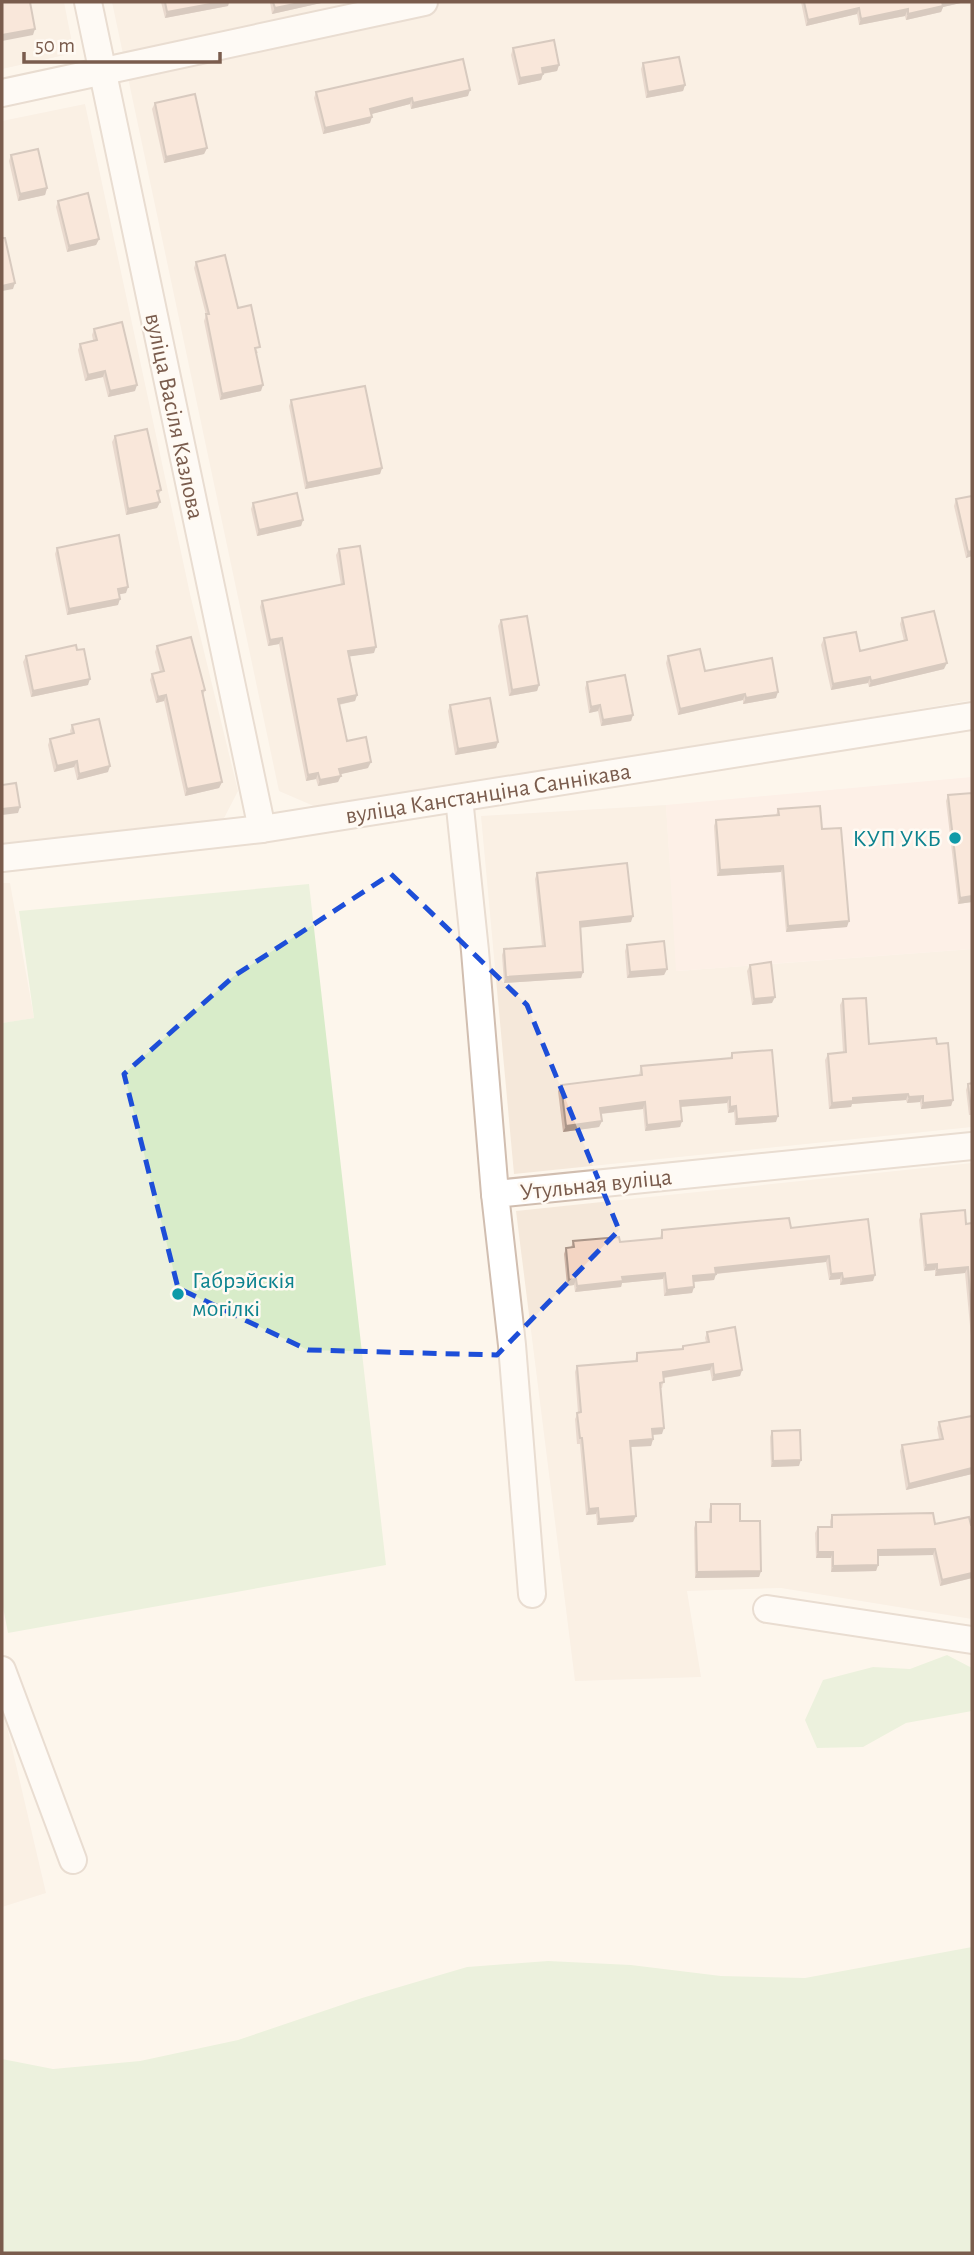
<svg xmlns="http://www.w3.org/2000/svg" width="974" height="2255" font-family="'Alegreya Sans',sans-serif">
	<style>
		.residential { fill: #f5e8da }
		.commercial { fill: #fde8e0 }
		.green { fill: #d8ecc9 }
		.lines { fill: none; stroke-linecap: round; stroke-linejoin: round }
		.street-casing { stroke: #d1beb0; stroke-width: 30 }
		.street { stroke: #fff; stroke-width: 26 }
		.wall { fill: #d1b7a8 }
		.shaded-wall { fill: #aa9588 }
		.building { fill: #f3d5c3; stroke: #aa9588; stroke-width: 2 }
		.marked { fill: none; stroke: #1d4ed8; stroke-width: 5; stroke-dasharray: 14 9; stroke-linejoin: round }
		.culture-dot { fill: #0f9aa8; stroke: #fffaf3; stroke-width: 2.5 }
		.labels { text-anchor: middle; stroke-width: 5; stroke-linejoin: round; paint-order: stroke }
		.street-label { font-size: 24px; fill: #7a5c4d; stroke: #fffaf3 }
		.culture-label { font-size: 24px; fill: #0d838f; stroke: #fffaf3; text-anchor: end }
	</style>
	<rect width="100%" height="100%" fill="#fdf6ec"/>
	<g class="residential">
		<path d="M2,2H64L74,53L2,69Z"/>
		<path d="M112,2H972V700L323,810L279,791Z"/>
		<path d="M85,104L190,594L238,791L221,824L2,843V121Z"/>
		<path d="M666,805L677,971L972,949V1127L514,1174L481,816Z"/>
		<path d="M2,883H10L34,1018L2,1023Z"/>
		<path d="M972,1163V1619L781,1588L687,1591L701,1677L575,1681L516,1211Z"/>
		<path d="M2,1705L46,1893L2,1907Z"/>
	</g>
	<path class="commercial" d="M972,777V949L676,971L666,805Z"/>
	<g class="green">
		<path d="M309,884L386,1565L8,1633L2,1602V1023L34,1018L19,911Z"/>
		<path d="M947,1655L972,1668V1711L906,1723L863,1747L817,1748L805,1720L823,1680L873,1667L910,1669Z"/>
		<path d="M972,1947V2253H2V2059L53,2069L140,2061L238,2040L362,1998L467,1967L548,1961L631,1965L721,1976L805,1978Z"/>
	</g>
	<g class="lines">
		<g class="street-casing">
			<g id="street">
				<path d="M88,2L262,829"/>
				<path d="M2,93L424,2"/>
				<path d="M459,798L475,951L495,1194"/>
				<path d="M2,858L262,829L972,716"/>
				<path d="M532,1594L512,1345L495,1194L972,1146"/>
				<path d="M767,1609L972,1640"/>
				<path d="M2,1670L73,1860"/>
			</g>
		</g>
		<use href="#street" class="street"/>
	</g>
	<g class="wall">
		<path d="M161,2H229L228,6L165,18Z"/>
		<path d="M270,2H322L321,3L272,14Z"/>
		<path d="M801,2H965L943,7L941,12L906,20L905,16L859,25L857,14L806,26Z"/>
		<path d="M513,48L559,65L557,71L543,74L541,80L518,85L511,55Z"/>
		<path d="M643,63L685,85L683,91L646,98L641,69Z"/>
		<path d="M316,92L468,96L411,109L410,104L371,114L370,123L323,134L314,98Z"/>
		<path d="M155,103L207,148L204,154L164,163L152,109Z"/>
		<path d="M11,155L47,188L45,195L18,201L9,161Z"/>
		<path d="M58,201L99,239L96,245L67,252L56,207Z"/>
		<path d="M196,262L238,308L258,353H256L261,391L220,400L204,321L206,315L194,268Z"/>
		<path d="M94,329L135,391L108,397L103,377L85,381L78,350L80,344L93,340L92,335Z"/>
		<path d="M291,400L382,468L380,474L305,489L289,406Z"/>
		<path d="M115,436L161,490L158,496L160,502L157,508L126,515L112,442Z"/>
		<path d="M956,499L972,556L966,558L954,506Z"/>
		<path d="M253,503L303,520L301,526L257,536L251,509Z"/>
		<path d="M57,548L126,593L119,594L118,605L67,615L55,554Z"/>
		<path d="M339,549L374,653L350,656L357,695L355,701L339,705L347,741L368,768L340,774L338,782L318,786L316,779L306,781L279,644L268,646L260,607L262,601L341,585L336,555Z"/>
		<path d="M902,618L944,669L869,687L868,683L831,690L821,645L824,638L860,651L904,641L900,624Z"/>
		<path d="M501,620L539,685L537,691L509,696L498,626Z"/>
		<path d="M157,646L205,690L203,696L222,782L219,788L185,796L164,701L156,703L150,680L152,674L160,672L155,652Z"/>
		<path d="M26,656L88,685L31,697L23,662Z"/>
		<path d="M668,656L705,671L776,698L743,704V700L678,715L666,663Z"/>
		<path d="M587,682L633,715L631,721L601,726L598,711L589,713L585,688Z"/>
		<path d="M450,705L498,742L496,748L455,755L448,711Z"/>
		<path d="M72,725L108,772L77,780L74,767L54,772L48,745L50,739L71,734L70,731Z"/>
		<path d="M948,795L972,902L958,904L946,801Z"/>
		<path d="M778,809L822,829L847,927L786,932L781,872L717,876L714,826L716,820L776,815Z"/>
		<path d="M537,873L631,922L580,927L583,972L581,978L504,983L502,955L504,949L542,946L535,879Z"/>
		<path d="M627,945L667,969L664,975L627,978L625,951Z"/>
		<path d="M750,965L772,1003L752,1005L747,971Z"/>
		<path d="M843,999L869,1044H937L953,1100L951,1106L921,1109L920,1102L907,1103L906,1100L852,1104L851,1107L829,1109L825,1060L828,1054L843,1052L840,1005Z"/>
		<path d="M732,1053L776,1122L735,1125L734,1112L728,1113L727,1103L681,1107L682,1121L680,1127L645,1131L643,1109L601,1114L602,1121L599,1127L563,1132L558,1091L561,1085L639,1075L641,1066L730,1058Z"/>
		<path d="M968,1084L972,1115H969L966,1090Z"/>
		<path d="M921,1214L966,1224L972,1223V1336H971L965,1273L935,1276V1270L924,1271L919,1220Z"/>
		<path d="M791,1228L873,1281L840,1285V1279L829,1280L826,1262L716,1274L714,1280L694,1282V1287L692,1293L664,1296L663,1279L622,1283L621,1287L575,1292L574,1285L567,1286L564,1254L566,1248H571L573,1241L620,1242L660,1238L662,1230Z"/>
		<path d="M707,1332L742,1370L740,1376L712,1381L710,1370L664,1378L662,1388H661L662,1434L653,1435V1439L651,1446L630,1447L633,1522L597,1525L596,1514L586,1515L580,1444H577L575,1419L578,1413L575,1372L577,1366L635,1361L637,1353L681,1349L683,1346L706,1342L705,1338Z"/>
		<path d="M972,1416V1474L906,1490L900,1451L902,1445L939,1439L937,1428L939,1422Z"/>
		<path d="M772,1431L799,1466L771,1467L770,1437Z"/>
		<path d="M711,1504L740,1521L761,1571L759,1577L695,1578L694,1528L696,1522H709V1510Z"/>
		<path d="M832,1515L935,1524L972,1525V1578L940,1586L933,1555L878,1556V1565L876,1571L831,1572V1558H816L815,1533L818,1527H830V1521Z"/>
	</g>
	<g class="shaded-wall">
		<path d="M221,2H229L228,6L165,18L167,12Z"/>
		<path d="M304,2H322L321,3L272,14L275,8Z"/>
		<path d="M942,2H965L943,7L941,12L906,20L908,14Z"/>
		<path d="M859,8L857,14L806,26L808,20Z"/>
		<path d="M908,9L905,16L859,25L861,19Z"/>
		<path d="M35,29L33,35L2,41V35Z"/>
		<path d="M559,65L557,71L540,74L542,68Z"/>
		<path d="M543,74L541,80L518,85L520,78Z"/>
		<path d="M685,85L683,91L646,98L648,92Z"/>
		<path d="M470,90L468,96L411,109L413,103Z"/>
		<path d="M412,98L410,104L368,115L370,109Z"/>
		<path d="M372,117L370,123L323,134L325,128Z"/>
		<path d="M207,148L204,154L164,163L166,157Z"/>
		<path d="M47,188L45,195L18,201L20,194Z"/>
		<path d="M99,239L96,245L67,252L69,246Z"/>
		<path d="M15,283L13,289L2,291V286Z"/>
		<path d="M105,371L103,377L85,381L88,375Z"/>
		<path d="M137,385L135,391L108,397L110,391Z"/>
		<path d="M263,385L261,391L220,400L222,394Z"/>
		<path d="M382,468L380,474L305,489L307,483Z"/>
		<path d="M160,502L157,508L126,515L128,509Z"/>
		<path d="M303,520L301,526L257,536L259,530Z"/>
		<path d="M972,551V556L966,558L968,552Z"/>
		<path d="M128,587L126,593L116,595L118,589Z"/>
		<path d="M120,599L118,605L67,615L69,609Z"/>
		<path d="M282,638L279,644L268,646L270,640Z"/>
		<path d="M376,647L374,653L346,657L348,651Z"/>
		<path d="M947,663L944,669L869,687L871,681Z"/>
		<path d="M870,677L868,683L831,690L833,684Z"/>
		<path d="M90,679L88,685L31,697L33,691Z"/>
		<path d="M539,685L537,691L509,696L512,690Z"/>
		<path d="M778,692L776,698L743,704L746,698Z"/>
		<path d="M745,694L743,700L678,715L680,709Z"/>
		<path d="M166,695L164,701L156,703L158,697Z"/>
		<path d="M357,695L355,701L336,705L338,699Z"/>
		<path d="M600,705L598,711L589,713L591,707Z"/>
		<path d="M633,715L631,721L601,726L603,720Z"/>
		<path d="M498,742L496,748L455,755L458,749Z"/>
		<path d="M77,761L74,767L54,772L57,766Z"/>
		<path d="M371,762L368,768L337,775L339,769Z"/>
		<path d="M110,766L108,772L77,780L79,774Z"/>
		<path d="M318,773L316,779L306,781L308,775Z"/>
		<path d="M341,776L338,782L318,786L320,780Z"/>
		<path d="M222,782L219,788L185,796L187,789Z"/>
		<path d="M20,807L18,813L2,815V809Z"/>
		<path d="M783,866L781,872L717,876L720,870Z"/>
		<path d="M972,896V902L958,904L960,898Z"/>
		<path d="M633,916L631,922L578,928L580,922Z"/>
		<path d="M849,921L847,927L786,932L788,926Z"/>
		<path d="M667,969L664,975L627,978L630,972Z"/>
		<path d="M583,972L581,978L504,983L506,977Z"/>
		<path d="M775,997L772,1003L752,1005L754,999Z"/>
		<path d="M908,1094L906,1100L852,1104L851,1107L829,1109L832,1103L853,1098Z"/>
		<path d="M923,1096L920,1102L907,1103L909,1097Z"/>
		<path d="M730,1097L727,1103L678,1107L680,1101Z"/>
		<path d="M953,1100L951,1106L921,1109L923,1103Z"/>
		<path d="M645,1102L643,1109L598,1114L600,1108Z"/>
		<path d="M736,1106L734,1112L728,1113L730,1107Z"/>
		<path d="M778,1116L776,1122L735,1125L737,1119Z"/>
		<path d="M602,1121L599,1127L563,1132L566,1126Z"/>
		<path d="M682,1121L680,1127L645,1131L647,1125Z"/>
		<path d="M829,1256L826,1262L713,1274L715,1268Z"/>
		<path d="M937,1264L935,1270L924,1271L926,1265Z"/>
		<path d="M968,1267L965,1273L935,1276L937,1270Z"/>
		<path d="M665,1273L663,1279L622,1283L621,1287L575,1292L577,1286L622,1277Z"/>
		<path d="M842,1273L840,1279L829,1280L831,1274Z"/>
		<path d="M716,1274L714,1280L691,1282L693,1276Z"/>
		<path d="M875,1275L873,1281L840,1285L843,1279Z"/>
		<path d="M576,1279L574,1285L567,1286L569,1280Z"/>
		<path d="M694,1287L692,1293L664,1296L667,1290Z"/>
		<path d="M713,1364L710,1370L661,1378L663,1372Z"/>
		<path d="M742,1370L740,1376L712,1381L714,1375Z"/>
		<path d="M664,1428L662,1434L650,1435L652,1429Z"/>
		<path d="M653,1439L651,1446L627,1447L630,1441Z"/>
		<path d="M801,1460L799,1466L771,1467L773,1461Z"/>
		<path d="M972,1468V1474L906,1490L909,1484Z"/>
		<path d="M598,1508L596,1514L586,1515L589,1509Z"/>
		<path d="M636,1516L633,1522L597,1525L599,1519Z"/>
		<path d="M935,1549L933,1555L876,1556L878,1550Z"/>
		<path d="M818,1552H833L831,1558H816Z"/>
		<path d="M878,1565L876,1571L831,1572L833,1566Z"/>
		<path d="M761,1571L759,1577L695,1578L697,1572Z"/>
		<path d="M972,1573V1578L940,1586L942,1580Z"/>
	</g>
	<g class="building">
		<path d="M2,2H30L35,29L2,35Z"/>
		<path d="M165,2H221L167,12Z"/>
		<path d="M273,2H304L275,8Z"/>
		<path d="M804,2H942L943,6L908,14V9L861,19L859,8L808,20Z"/>
		<path d="M554,40L559,65L542,68L543,74L520,78L513,48Z"/>
		<path d="M679,57L685,85L648,92L643,63Z"/>
		<path d="M463,59L470,90L413,103L412,98L370,109L372,117L325,128L316,92Z"/>
		<path d="M195,94L207,148L166,157L155,103Z"/>
		<path d="M38,149L47,188L20,194L11,155Z"/>
		<path d="M88,193L99,239L69,246L58,201Z"/>
		<path d="M2,238H5L15,283L2,286Z"/>
		<path d="M225,255L238,308L251,305L260,347L255,348L263,385L222,394L206,314H209L196,262Z"/>
		<path d="M122,322L137,385L110,391L105,371L88,375L80,344L97,340L94,329Z"/>
		<path d="M365,386L382,468L307,483L291,400Z"/>
		<path d="M147,429L161,490L157,491L160,502L128,509L115,436Z"/>
		<path d="M297,493L303,520L259,530L253,503Z"/>
		<path d="M972,496V551L968,552L956,499Z"/>
		<path d="M119,535L128,587L118,589L120,599L69,609L57,548Z"/>
		<path d="M360,546L376,647L348,651L357,695L338,699L347,741L366,737L371,762L339,769L341,776L320,780L318,773L308,775L282,638L270,640L262,601L344,584L339,549Z"/>
		<path d="M934,611L947,663L871,681L870,677L833,684L824,638L856,632L860,651L907,640L902,618Z"/>
		<path d="M527,616L539,685L512,690L501,620Z"/>
		<path d="M191,637L205,690L202,691L222,782L187,789L166,695L158,697L152,674L164,671L157,646Z"/>
		<path d="M76,645L77,650L84,649L90,679L33,691L26,656Z"/>
		<path d="M700,649L705,671L772,658L778,692L746,698L745,694L680,709L668,656Z"/>
		<path d="M625,675L633,715L603,720L600,705L591,707L587,682Z"/>
		<path d="M490,698L498,742L458,749L450,705Z"/>
		<path d="M99,719L110,766L79,774L77,761L57,766L50,739L74,733L72,725Z"/>
		<path d="M16,783L20,807L2,809V785Z"/>
		<path d="M972,793V896L960,898L948,795Z"/>
		<path d="M820,806L822,829L841,828L849,921L788,926L783,866L720,870L716,820L779,815L778,809Z"/>
		<path d="M627,863L633,916L580,922L583,972L506,977L504,949L545,946L537,873Z"/>
		<path d="M664,941L667,969L630,972L627,945Z"/>
		<path d="M771,962L775,997L754,999L750,965Z"/>
		<path d="M866,998L869,1044L936,1038L937,1044L948,1043L953,1100L923,1103V1096L909,1097L908,1094L853,1098V1101L832,1103L828,1054L846,1052L843,999Z"/>
		<path d="M772,1050L778,1116L737,1119L736,1106L730,1107V1097L680,1101L682,1121L647,1125L645,1102L600,1108L602,1121L566,1126L561,1085L642,1075L641,1066L732,1058V1053Z"/>
		<path d="M972,1083V1109H971L968,1084Z"/>
		<path d="M965,1210L966,1224L972,1223V1322L968,1267L937,1270V1264L926,1265L921,1214Z"/>
		<path d="M789,1218L791,1228L868,1219L875,1275L843,1279L842,1273L831,1274L829,1256L715,1268L716,1274L693,1276L694,1287L667,1290L665,1273L622,1277L623,1281L577,1286L576,1279L569,1280L566,1248L574,1247L573,1241L619,1237L620,1242L662,1238V1230Z"/>
		<path d="M735,1327L742,1370L714,1375L713,1364L663,1372L664,1382L660,1383L664,1428L652,1429L653,1439L630,1441L636,1516L599,1519L598,1508L589,1509L582,1438H580L577,1413L581,1412L577,1366L637,1361V1353L683,1349V1346L709,1342L707,1332Z"/>
		<path d="M972,1416V1468L909,1484L902,1445L943,1439L939,1422Z"/>
		<path d="M800,1430L801,1460L773,1461L772,1431Z"/>
		<path d="M711,1504H740V1521H760L761,1571L697,1572L696,1522H711Z"/>
		<path d="M933,1513L935,1524L969,1517L971,1525H972V1573L942,1580L935,1549L878,1550V1565L833,1566V1552H818V1527H832V1515Z"/>
	</g>
	<path d="M0 0H974V2255H0ZM391,874L527,1005L619,1230L497,1355L308,1350L178,1288L124,1074L234,976Z" fill="#fdf6ec" fill-opacity=".55" fill-rule="evenodd"/>
	<path class="marked" d="M391,874L527,1005L619,1230L497,1355L308,1350L178,1288L124,1074L234,976Z"/>
	<g class="culture-dot">
		<circle cx="955" cy="838" r="7"/>
		<circle cx="178" cy="1294" r="7"/>
	</g>
	<g class="labels">
		<g class="street-label">
			<text transform="translate(175 416) rotate(78)" y="8">вуліца Васіля Казлова</text>
			<text transform="translate(488 793) rotate(-9)" y="8">вуліца Канстанціна Саннікава</text>
			<text transform="translate(596 1184) rotate(-6)" y="8">Утульная вуліца</text>
		</g>
		<g class="culture-label">
			<text x="941" y="846">КУП УКБ</text>
			<text x="192" y="1288" text-anchor="start">Габрэйскія<tspan x="192" dy="28">могілкі</tspan></text>
		</g>
	</g>
	<rect width="974" height="2255" fill="none" stroke="#7a5c4d" stroke-width="7"/>
	<path d="M24 52v10h196v-10" fill="none" stroke="#7a5c4d" stroke-width="3.5"/>
	<text x="35" y="52" font-size="21" fill="#7a5c4d" stroke="#fffaf3" stroke-width="5" paint-order="stroke">50 m</text>
</svg>
